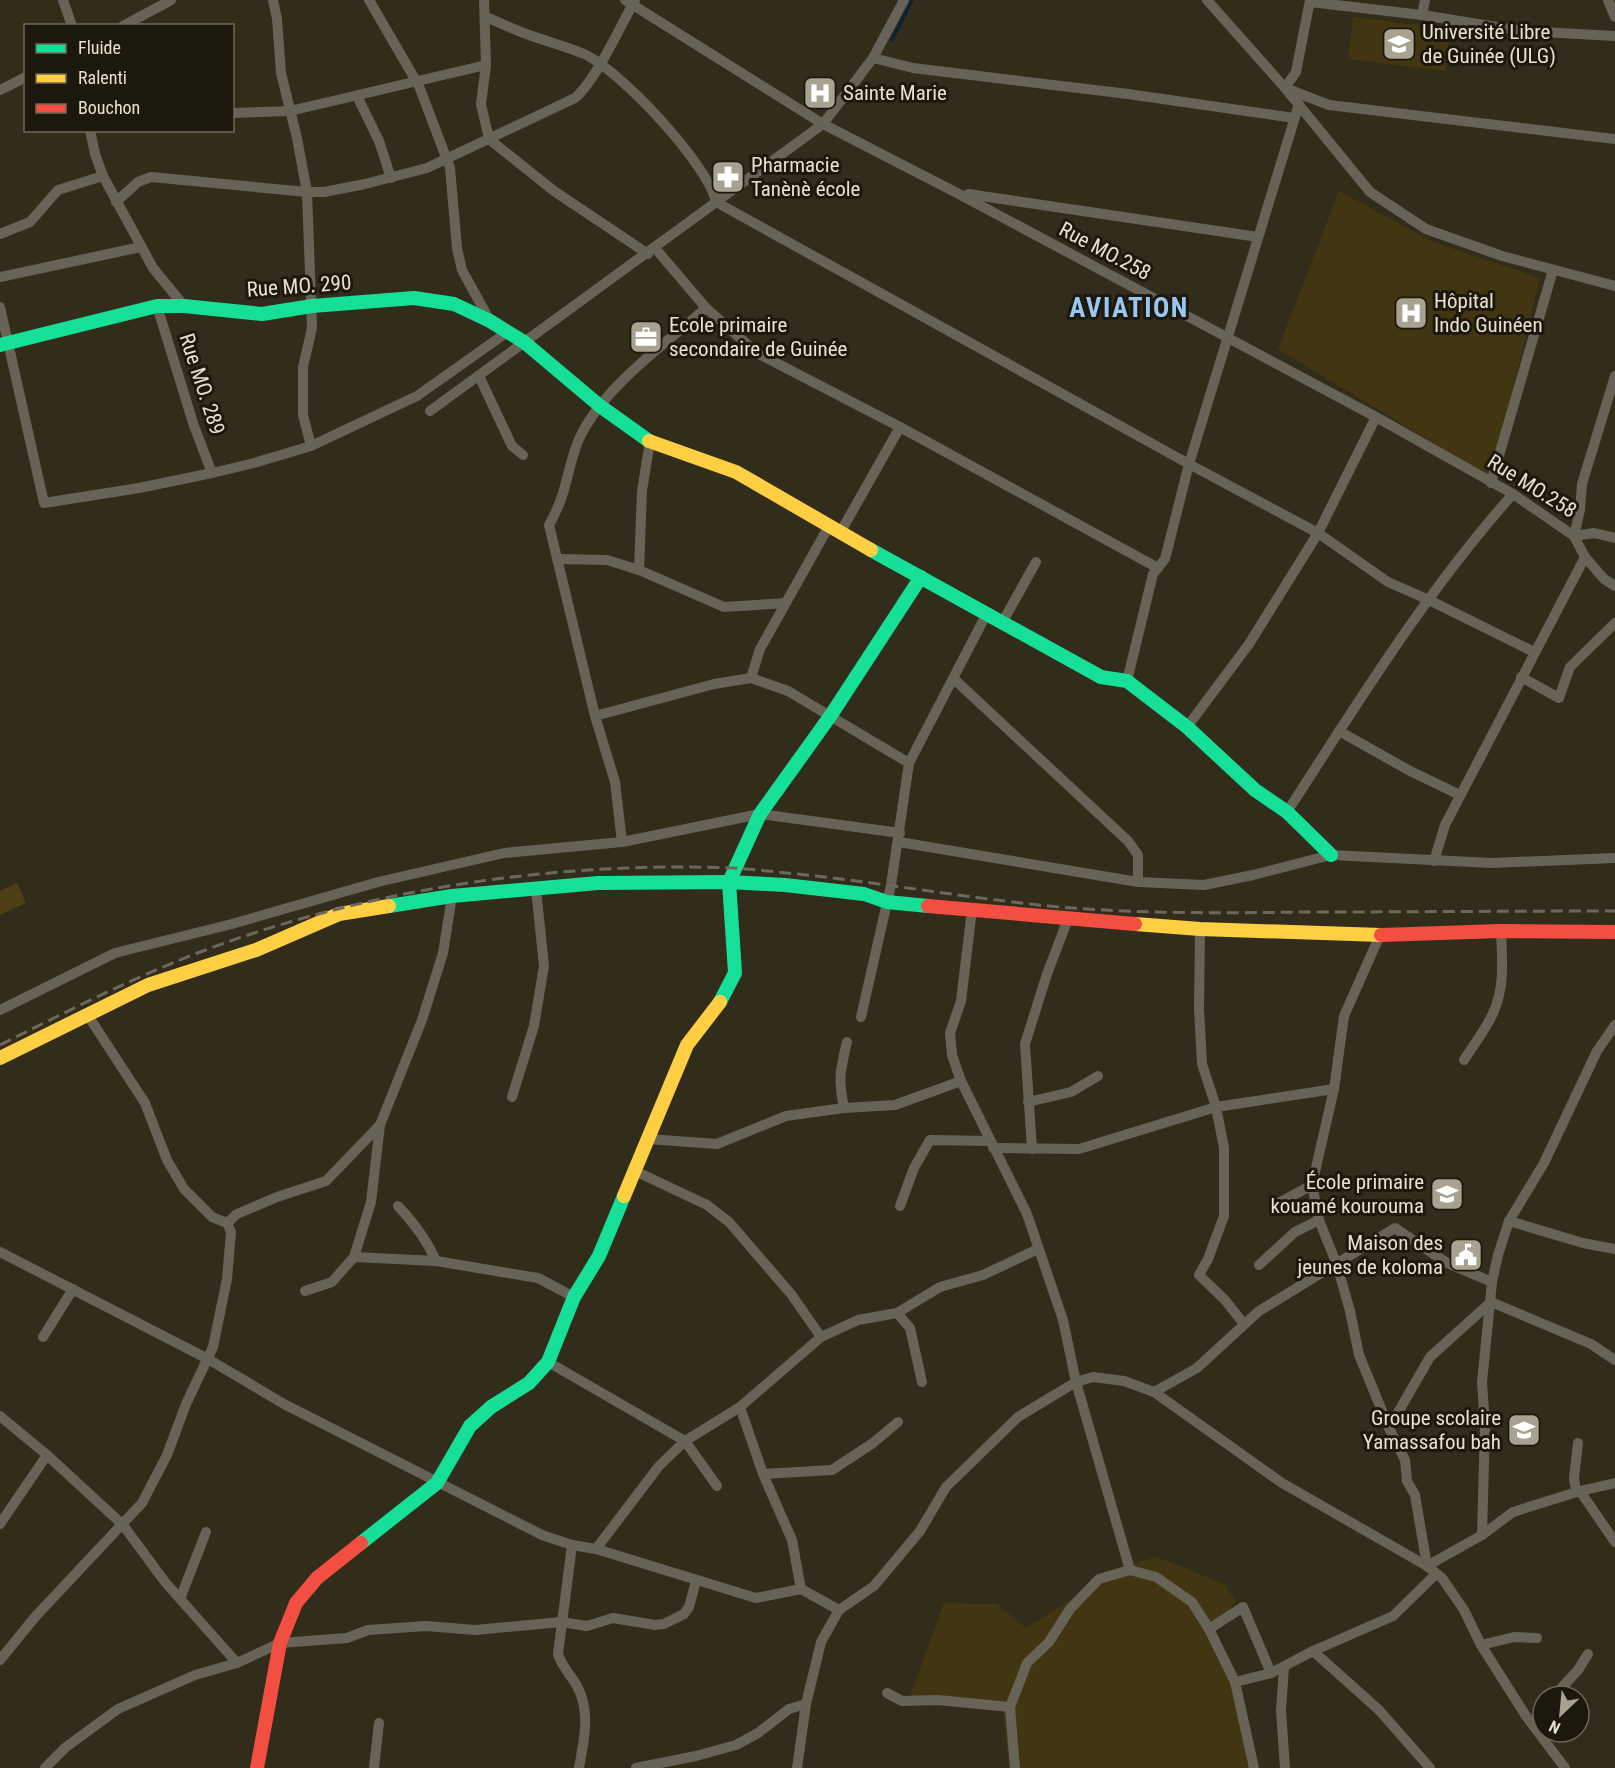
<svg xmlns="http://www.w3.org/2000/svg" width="1615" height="1768" font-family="'Roboto Condensed',sans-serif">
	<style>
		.built { fill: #423612 }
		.green { fill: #4e3f17 }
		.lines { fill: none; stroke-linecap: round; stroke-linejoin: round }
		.stream { stroke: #062239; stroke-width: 3 }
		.street { stroke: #686357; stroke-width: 10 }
		.fast { stroke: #16e098; stroke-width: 14 }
		.slow { stroke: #ffcf43; stroke-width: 14 }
		.jam { stroke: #f24e42; stroke-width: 14 }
		.rail { stroke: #6e685c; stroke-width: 3; stroke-dasharray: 12 6; stroke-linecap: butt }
		.labels { text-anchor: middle; stroke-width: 6; stroke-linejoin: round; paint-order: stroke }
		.poi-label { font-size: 21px; fill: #e7e1d0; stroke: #1d180c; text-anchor: start }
		.street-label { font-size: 21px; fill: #e7e1d0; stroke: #1d180c }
		.district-label { font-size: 27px; font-weight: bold; letter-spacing: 1.5px; fill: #99c7f4; stroke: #1d180c }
	</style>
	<rect width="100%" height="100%" fill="#322c1b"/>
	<g class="built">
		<path d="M1353,17L1450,29L1445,71L1348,59Z"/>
		<path d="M1339,191L1433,242L1540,278L1491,478L1278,349Z"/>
		<path d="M1157,1557L1224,1584L1236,1601L1214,1629L1255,1768H1009L1003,1710L910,1696L944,1603L997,1604L1026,1628L1069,1601L1106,1571Z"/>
	</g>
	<path class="green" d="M17,883L26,903L0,915V891Z"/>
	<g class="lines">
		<path class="stream" d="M892,40L912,0"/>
		<g class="street">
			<path d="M63,0L72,26"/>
			<path d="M273,0L277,19L281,73L297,138L307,192L312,328L303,367V415L311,446"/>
			<path d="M369,0L419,86L450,168L457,248L462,270L490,321"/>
			<path d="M484,0L486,65L481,104L489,139L554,191L648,254"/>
			<path d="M625,0L823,124L957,193L1376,417L1513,494L1574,536L1585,557L1604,579L1615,586"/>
			<path d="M1207,0L1285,88L1370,192L1426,229L1502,256L1615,286"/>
			<path d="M1310,0L1296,72L1285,88L1329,105L1615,139"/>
			<path d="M1608,0L1615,17"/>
			<path d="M1310,2L1422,15L1522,31L1615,36"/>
			<path d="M1422,15L1425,0"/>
			<path d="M486,17C501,23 516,31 532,36C549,42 568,47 584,54C620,70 708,164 716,202L1189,464L1318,533L1388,582L1429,600L1534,652"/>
			<path d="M123,26L171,0"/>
			<path d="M873,58L913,68L1128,94L1294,118"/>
			<path d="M0,90L26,77"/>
			<path d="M357,96L379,141L391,178"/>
			<path d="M232,113L290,111L486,65"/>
			<path d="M90,130L95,154L103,176L153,268L184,306"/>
			<path d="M968,194L1258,237"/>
			<path d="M116,202L138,182L151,177L307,192H324L365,184L427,168L575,98C596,80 621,25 635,0"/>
			<path d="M0,234L30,222L58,190L103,176"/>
			<path d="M655,248L706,308L757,353L900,427L1158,568"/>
			<path d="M0,277L141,247"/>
			<path d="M157,306L194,426L212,473"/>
			<path d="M0,307L44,503L139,488L212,473L254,463L311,446L417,396L506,333"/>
			<path d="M479,376L512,446L523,455"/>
			<path d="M1615,376L1582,484L1580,510L1574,536L1594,533L1615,538"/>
			<path d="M430,411L823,124L873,58L904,0"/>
			<path d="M1491,483L1553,270"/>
			<path d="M840,533L900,427"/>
			<path d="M557,559L607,560L639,570L724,607L786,603"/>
			<path d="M639,570L642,491L650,441"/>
			<path d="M1002,623L1036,562"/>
			<path d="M1521,677L1559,698L1570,667L1615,623"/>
			<path d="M751,678L760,649L829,526"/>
			<path d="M954,679L1128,841L1138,855V882"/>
			<path d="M1127,681L1153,574L1165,559L1189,464L1299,104"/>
			<path d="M595,716L714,684L751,678L788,691L909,763"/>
			<path d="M1187,727L1249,644L1318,533L1376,417"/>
			<path d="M1339,731L1410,771L1460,795"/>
			<path d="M1287,812C1357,704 1427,590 1513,494"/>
			<path d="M622,842L615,782L595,716L549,525C554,516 559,506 562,496C569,476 571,454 581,435C606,385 664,345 706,308"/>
			<path d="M899,842L1138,882L1204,885L1253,875L1331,855L1492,863L1615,858"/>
			<path d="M1434,861L1445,825L1585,557"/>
			<path d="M972,910L961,1001L950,1033L952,1055L961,1081L1027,1214L1063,1320L1076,1382L1130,1570"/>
			<path d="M1200,929L1199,1008L1202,1064L1216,1107L1224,1148V1216L1208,1259L1199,1275L1225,1300L1244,1324"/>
			<path d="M1380,935L1344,1016L1334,1089L1312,1185L1319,1220L1337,1265L1350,1311L1359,1355L1389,1428L1405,1460L1407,1481L1415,1495L1427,1566L1482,1535L1513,1512L1580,1491L1615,1483"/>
			<path d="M0,1010L115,953L232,924L378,882L504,853L622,842L760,814L900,833"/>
			<path d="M861,1017L891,885L909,763L986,615"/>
			<path d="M1464,1060C1474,1044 1487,1028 1494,1011C1505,986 1502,958 1501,931"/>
			<path d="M512,1097L534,1026L544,966L536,889"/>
			<path d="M1028,1102L1071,1092L1098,1076"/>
			<path d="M844,1108C838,1079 840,1071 847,1042"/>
			<path d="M648,1139L717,1144L786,1116L844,1108L895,1105L961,1081"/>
			<path d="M993,1148L1079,1149L1216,1107L1334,1089"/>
			<path d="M1032,1149L1025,1044L1047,974L1068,919"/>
			<path d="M633,1170L707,1205L729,1222L791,1294L821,1337"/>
			<path d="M1277,1204L1312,1185"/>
			<path d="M398,1206C414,1223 427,1240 436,1261"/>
			<path d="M900,1206L914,1168L930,1140L990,1141"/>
			<path d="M1509,1221L1583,1243L1615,1249"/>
			<path d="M227,1223L237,1214L277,1197L326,1181L380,1125L422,1020L443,953L452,896"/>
			<path d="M0,1252L208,1359L284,1404L542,1535L572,1545L596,1549L756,1598L801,1589L839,1610"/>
			<path d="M354,1257L436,1261L538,1278L574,1297"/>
			<path d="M1259,1265L1295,1232L1319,1220"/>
			<path d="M305,1291L332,1282L354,1257L371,1202L380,1125"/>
			<path d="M897,1313L910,1328L922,1382"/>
			<path d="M43,1337L73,1289"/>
			<path d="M548,1362L685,1441L717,1486"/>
			<path d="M1154,1392L1197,1368L1259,1311L1395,1228L1447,1263L1492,1282"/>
			<path d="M740,1407L763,1474L792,1540L801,1589"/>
			<path d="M0,1416L47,1455L123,1525L165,1582L237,1663"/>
			<path d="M1389,1428L1430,1357L1491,1302L1591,1344L1615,1360"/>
			<path d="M763,1474L832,1470L873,1443L898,1422"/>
			<path d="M1580,1491L1615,1542"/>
			<path d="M1576,1492L1574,1478L1578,1443"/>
			<path d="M0,1524L47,1455"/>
			<path d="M1482,1535L1485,1426L1482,1382L1492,1282L1498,1255L1509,1221L1544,1163L1597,1051L1615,1025"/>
			<path d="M572,1545L558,1654C562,1667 571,1675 577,1686C591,1712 584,1740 579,1768"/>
			<path d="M596,1549L659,1466L685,1441L740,1407L821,1337L858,1320L897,1313L940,1287L983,1275L1038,1249"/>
			<path d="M180,1599L206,1532"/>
			<path d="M1209,1629L1243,1607L1271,1673"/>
			<path d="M1481,1645L1514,1637L1537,1638"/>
			<path d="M1313,1651L1379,1710L1430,1768"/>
			<path d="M0,1660L35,1617L142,1503L167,1455L186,1404L213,1347L227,1279L231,1232L227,1223L212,1217L184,1189L167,1160L145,1103L87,1014"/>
			<path d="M1284,1667L1281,1710L1285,1768"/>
			<path d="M887,1693L902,1701L938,1700L1010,1707"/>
			<path d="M1554,1696L1578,1670L1588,1654"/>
			<path d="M1533,1723L1543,1708"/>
			<path d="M45,1768L66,1747L118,1709L195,1675L237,1663L280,1643L347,1638L368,1630L426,1626L475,1630L561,1622L587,1626L613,1618L655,1625L664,1624L684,1614L689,1607L696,1581"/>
			<path d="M374,1768L379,1723"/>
			<path d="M636,1768L696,1756L736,1745L758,1733L789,1709L806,1704"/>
			<path d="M797,1768L806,1704L821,1642L839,1610L874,1586L920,1531L946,1487L1018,1417L1076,1382L1093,1377L1124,1381L1154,1392L1282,1483L1427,1566L1442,1578L1464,1610L1481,1645L1526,1716L1565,1768"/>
			<path d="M1015,1768L1010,1707L1027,1663L1049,1642L1070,1609L1099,1579L1130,1570L1156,1577L1192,1602L1209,1629L1235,1682"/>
			<path d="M1254,1768L1235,1682L1271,1673L1313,1651L1393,1616L1436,1574"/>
		</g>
		<g class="fast">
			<path d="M0,345L157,306H184L262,314L312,306L414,298L454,304L490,321L524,342L600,406L649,441"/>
			<path d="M871,550L1101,677L1127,681L1187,727L1255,790L1287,812L1331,855"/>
			<path d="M389,906L452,896L598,883L729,882L785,885L864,894L887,902L928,906"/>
			<path d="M720,1002L735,973L729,882L760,814L831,715L921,577"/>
			<path d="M361,1543L437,1483L470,1426L491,1407L529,1383L548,1362L574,1297L599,1256L624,1196"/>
		</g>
		<g class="slow">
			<path d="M649,441L736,472L871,550"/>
			<path d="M1135,924L1200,929L1381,935"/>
			<path d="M0,1058L148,985L256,950L339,914L389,906"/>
			<path d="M624,1196L687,1045L720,1002"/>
		</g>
		<g class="jam">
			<path d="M928,906L1135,924"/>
			<path d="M1381,935L1501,931L1615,932"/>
			<path d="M257,1768L280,1643L296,1603L317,1578L361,1543"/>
		</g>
		<path class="rail" d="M0,1045C64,1013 128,980 195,954C360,890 555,861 731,868C753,869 775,872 797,874C885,883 972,899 1060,907C1143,914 1226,913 1309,912C1411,912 1513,911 1615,911"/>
	</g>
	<defs>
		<g id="university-square" transform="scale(1.725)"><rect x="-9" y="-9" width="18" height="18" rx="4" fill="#a8a291" stroke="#1d180c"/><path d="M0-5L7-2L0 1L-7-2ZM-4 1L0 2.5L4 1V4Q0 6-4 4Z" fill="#fff"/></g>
		<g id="hospital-square" transform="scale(1.725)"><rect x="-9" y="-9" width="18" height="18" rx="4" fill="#a8a291" stroke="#1d180c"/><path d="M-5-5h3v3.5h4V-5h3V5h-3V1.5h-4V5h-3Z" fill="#fff"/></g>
		<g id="pharmacy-square" transform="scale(1.725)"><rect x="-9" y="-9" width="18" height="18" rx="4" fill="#a8a291" stroke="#1d180c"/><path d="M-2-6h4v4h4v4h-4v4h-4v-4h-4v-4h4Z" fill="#fff"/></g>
		<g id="office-square" transform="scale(1.725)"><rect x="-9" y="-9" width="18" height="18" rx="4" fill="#a8a291" stroke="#1d180c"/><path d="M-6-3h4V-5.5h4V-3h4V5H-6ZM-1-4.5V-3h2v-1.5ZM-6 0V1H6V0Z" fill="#fff"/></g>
		<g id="school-square" transform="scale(1.725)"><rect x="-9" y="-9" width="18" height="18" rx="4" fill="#a8a291" stroke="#1d180c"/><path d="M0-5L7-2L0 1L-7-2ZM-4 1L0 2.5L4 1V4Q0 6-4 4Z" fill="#fff"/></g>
		<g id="civic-square" transform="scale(1.725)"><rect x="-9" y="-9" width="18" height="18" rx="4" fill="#a8a291" stroke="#1d180c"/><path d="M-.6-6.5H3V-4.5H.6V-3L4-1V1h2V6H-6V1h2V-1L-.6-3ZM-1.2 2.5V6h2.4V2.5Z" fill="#fff"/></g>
	</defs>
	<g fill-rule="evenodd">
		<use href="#university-square" x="1399" y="44"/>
		<use href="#hospital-square" x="820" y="93"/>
		<use href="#pharmacy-square" x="728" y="177"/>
		<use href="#hospital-square" x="1411" y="313"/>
		<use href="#office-square" x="646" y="337"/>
		<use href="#school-square" x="1447" y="1194"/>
		<use href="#civic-square" x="1466" y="1255"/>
		<use href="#school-square" x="1524" y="1430"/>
	</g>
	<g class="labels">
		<g class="poi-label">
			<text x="1422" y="39">Université Libre<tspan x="1422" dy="24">de Guinée (ULG)</tspan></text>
			<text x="843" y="100">Sainte Marie</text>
			<text x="751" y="172">Pharmacie<tspan x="751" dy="24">Tanènè école</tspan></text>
			<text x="1434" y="308">Hôpital<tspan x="1434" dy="24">Indo Guinéen</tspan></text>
			<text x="669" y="332">Ecole primaire<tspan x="669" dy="24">secondaire de Guinée</tspan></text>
			<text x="1424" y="1189" text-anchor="end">École primaire<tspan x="1424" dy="24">kouamé kourouma</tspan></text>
			<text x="1443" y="1250" text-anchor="end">Maison des<tspan x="1443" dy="24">jeunes de koloma</tspan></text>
			<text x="1501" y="1425" text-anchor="end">Groupe scolaire<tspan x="1501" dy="24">Yamassafou bah</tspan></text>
		</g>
		<g class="street-label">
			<text transform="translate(1105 251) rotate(28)" y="7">Rue MO.258</text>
			<text transform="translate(299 286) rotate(-4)" y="7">Rue MO. 290</text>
			<text transform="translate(202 384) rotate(72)" y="7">Rue MO. 289</text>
			<text transform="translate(1532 486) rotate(32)" y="7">Rue MO.258</text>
		</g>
		<g class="district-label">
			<text x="1129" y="317">AVIATION</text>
		</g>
	</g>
	<rect x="24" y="24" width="210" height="108" fill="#1d180c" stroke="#6e685a" stroke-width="1.5"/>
	<rect x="36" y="44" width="30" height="9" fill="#16e098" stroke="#6e685a" stroke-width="1.5"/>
	<text x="78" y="54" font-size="18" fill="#e7e1d0">Fluide</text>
	<rect x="36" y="74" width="30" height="9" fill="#ffcf43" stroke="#6e685a" stroke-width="1.5"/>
	<text x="78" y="84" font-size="18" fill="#e7e1d0">Ralenti</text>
	<rect x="36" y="104" width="30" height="9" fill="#f24e42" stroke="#6e685a" stroke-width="1.5"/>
	<text x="78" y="114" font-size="18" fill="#e7e1d0">Bouchon</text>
	<g transform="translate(1561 1714) rotate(206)"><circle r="28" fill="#1d180c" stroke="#6e685a" stroke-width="1.5"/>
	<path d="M0-4.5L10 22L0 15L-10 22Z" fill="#a8a291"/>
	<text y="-9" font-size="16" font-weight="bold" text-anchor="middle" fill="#e7e1d0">N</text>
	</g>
</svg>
